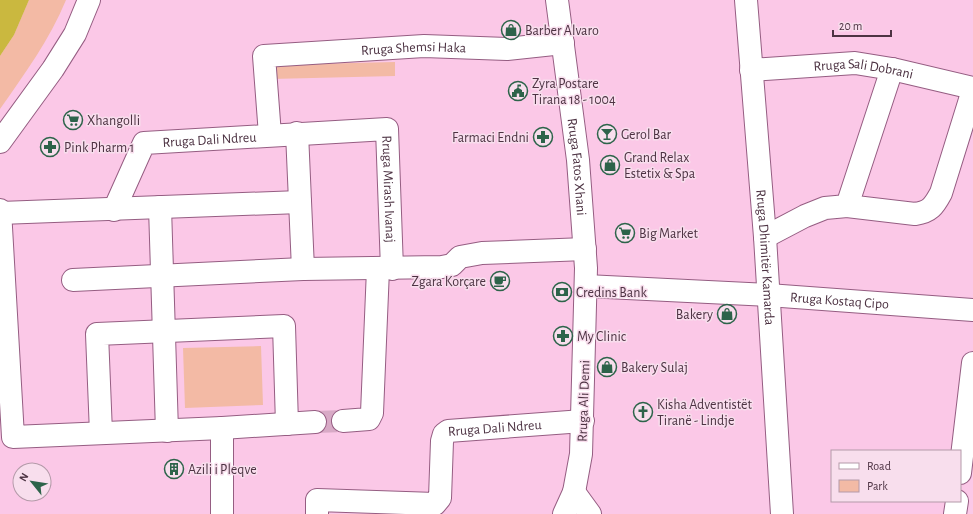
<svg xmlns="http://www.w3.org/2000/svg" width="973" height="514" font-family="'Alegreya Sans',sans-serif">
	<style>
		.green { fill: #f3baa5 }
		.water { fill: #cab83f }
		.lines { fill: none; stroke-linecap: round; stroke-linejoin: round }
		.minor-tunnel { stroke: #d8aac6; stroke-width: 22; stroke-dasharray: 22 11; stroke-linecap: butt }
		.minor-casing { stroke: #955d82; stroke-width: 24 }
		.major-casing { stroke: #955d82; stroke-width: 24 }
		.minor { stroke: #fff; stroke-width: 22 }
		.major { stroke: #fff; stroke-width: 22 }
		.labels { text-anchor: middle; stroke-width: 3; stroke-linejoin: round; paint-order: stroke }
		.poi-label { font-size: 14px; fill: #4d3343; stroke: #f8deed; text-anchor: start }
		.street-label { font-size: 14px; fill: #4d3343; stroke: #f8deed }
	</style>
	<rect width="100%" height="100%" fill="#fbc8e7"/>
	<g class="green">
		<path d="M29,0H66C50,39 24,75 0,109V56L14,35Z"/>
		<path d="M395,62V76L271,79V65Z"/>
		<path d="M261,346L263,405L185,408L183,348Z"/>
	</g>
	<path class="water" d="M0,0H29L14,35L0,56Z"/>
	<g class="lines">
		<path class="minor-tunnel" d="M315,422L343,421"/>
		<g class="minor-casing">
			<g id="minor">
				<path id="s1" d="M746,0L765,237L782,514"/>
				<path id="s2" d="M751,70L855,63L892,69L973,88"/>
				<path d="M297,133L303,269"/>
				<path id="s3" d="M270,135L264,56L424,46L507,49L563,43"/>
				<path d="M847,206L915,214C930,212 934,206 941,193L973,90"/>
				<path d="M160,207L167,431"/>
				<path d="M0,210L13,437L222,428L315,422"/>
				<path id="s4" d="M114,210L144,143L387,129L392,269"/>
				<path d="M0,213L300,202"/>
				<path d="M765,237L805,216L825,208L847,206L892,69"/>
				<path d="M73,280L303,269L442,267L452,265L460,257L482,253L585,249"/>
				<path id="s5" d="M586,286L768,295L973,310"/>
				<path d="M343,421L369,419L372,413L378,269"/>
				<path d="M222,428V514"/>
				<path d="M101,433L97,334L284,326L287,424"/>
				<path d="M960,473L973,363"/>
				<path d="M574,492L590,514"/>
				<path id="s6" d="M317,514V500L435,504L440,498L442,441L444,434L448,431L583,421"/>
				<path d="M955,514L957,501"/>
			</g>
		</g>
		<g class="major-casing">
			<g id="major">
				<path id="s7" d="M557,0L578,160L586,268L581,454L574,492L564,514"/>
				<path d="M0,142L53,69L75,34L89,0"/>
			</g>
		</g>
		<use href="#minor" class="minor"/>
		<use href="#major" class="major"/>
	</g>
	<defs>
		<g id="shop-ring" transform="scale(1)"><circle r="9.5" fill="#f8deed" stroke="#2d634a" stroke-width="1.5"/><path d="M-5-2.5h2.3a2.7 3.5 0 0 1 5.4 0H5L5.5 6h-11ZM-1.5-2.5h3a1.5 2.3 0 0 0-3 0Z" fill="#2d634a"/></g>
		<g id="civic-ring" transform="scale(1)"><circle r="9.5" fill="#f8deed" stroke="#2d634a" stroke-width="1.5"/><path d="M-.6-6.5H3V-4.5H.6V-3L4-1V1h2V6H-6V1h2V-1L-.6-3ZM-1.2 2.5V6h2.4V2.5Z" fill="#2d634a"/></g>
		<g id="supermarket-ring" transform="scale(1)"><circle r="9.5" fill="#f8deed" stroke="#2d634a" stroke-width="1.5"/><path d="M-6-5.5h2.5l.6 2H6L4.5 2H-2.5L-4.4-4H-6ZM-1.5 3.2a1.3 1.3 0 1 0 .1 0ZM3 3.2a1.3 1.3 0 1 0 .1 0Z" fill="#2d634a"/></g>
		<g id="bar-ring" transform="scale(1)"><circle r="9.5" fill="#f8deed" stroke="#2d634a" stroke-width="1.5"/><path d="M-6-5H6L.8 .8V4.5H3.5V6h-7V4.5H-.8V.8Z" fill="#2d634a"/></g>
		<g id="pharmacy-ring" transform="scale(1)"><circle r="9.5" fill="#f8deed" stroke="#2d634a" stroke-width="1.5"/><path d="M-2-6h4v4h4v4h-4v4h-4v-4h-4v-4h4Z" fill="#2d634a"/></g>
		<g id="cafe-ring" transform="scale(1)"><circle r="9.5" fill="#f8deed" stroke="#2d634a" stroke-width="1.5"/><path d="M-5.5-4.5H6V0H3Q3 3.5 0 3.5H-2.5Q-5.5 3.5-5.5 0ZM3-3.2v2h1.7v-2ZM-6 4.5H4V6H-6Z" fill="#2d634a"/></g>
		<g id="bank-ring" transform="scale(1)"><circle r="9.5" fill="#f8deed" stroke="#2d634a" stroke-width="1.5"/><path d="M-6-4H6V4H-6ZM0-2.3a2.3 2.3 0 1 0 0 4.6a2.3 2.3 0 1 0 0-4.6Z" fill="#2d634a"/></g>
		<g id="church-ring" transform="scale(1)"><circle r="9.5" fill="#f8deed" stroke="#2d634a" stroke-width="1.5"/><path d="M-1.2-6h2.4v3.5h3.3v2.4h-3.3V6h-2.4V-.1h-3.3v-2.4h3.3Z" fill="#2d634a"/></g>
		<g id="building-ring" transform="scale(1)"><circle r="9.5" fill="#f8deed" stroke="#2d634a" stroke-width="1.5"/><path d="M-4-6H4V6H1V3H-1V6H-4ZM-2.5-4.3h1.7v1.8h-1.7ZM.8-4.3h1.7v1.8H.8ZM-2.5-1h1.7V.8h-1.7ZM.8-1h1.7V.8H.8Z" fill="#2d634a"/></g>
	</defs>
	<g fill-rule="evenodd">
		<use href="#shop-ring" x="511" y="30"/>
		<use href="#civic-ring" x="518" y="91"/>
		<use href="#supermarket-ring" x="73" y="120"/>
		<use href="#bar-ring" x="607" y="134"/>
		<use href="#pharmacy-ring" x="543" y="137"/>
		<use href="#pharmacy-ring" x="50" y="147"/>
		<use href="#shop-ring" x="610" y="165"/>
		<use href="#supermarket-ring" x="625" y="233"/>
		<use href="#cafe-ring" x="500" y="281"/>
		<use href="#bank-ring" x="562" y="292"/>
		<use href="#shop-ring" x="727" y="314"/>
		<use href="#pharmacy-ring" x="563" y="336"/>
		<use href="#shop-ring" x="607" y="367"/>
		<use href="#church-ring" x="643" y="412"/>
		<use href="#building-ring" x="174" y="469"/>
	</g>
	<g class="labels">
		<g class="poi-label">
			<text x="525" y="35">Barber Alvaro</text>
			<text x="532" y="88">Zyra Postare<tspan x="532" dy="16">Tirana 18 - 1004</tspan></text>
			<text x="87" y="125">Xhangolli</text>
			<text x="621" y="139">Gerol Bar</text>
			<text x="529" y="142" text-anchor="end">Farmaci Endni</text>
			<text x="64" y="152">Pink Pharm 1</text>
			<text x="624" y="162">Grand Relax<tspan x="624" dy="16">Estetix &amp; Spa</tspan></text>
			<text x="639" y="238">Big Market</text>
			<text x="486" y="286" text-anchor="end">Zgara Korçare</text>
			<text x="576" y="297">Credins Bank</text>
			<text x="713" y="319" text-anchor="end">Bakery</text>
			<text x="577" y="341">My Clinic</text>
			<text x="621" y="372">Bakery Sulaj</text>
			<text x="657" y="409">Kisha Adventistët<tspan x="657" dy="16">Tiranë - Lindje</tspan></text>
			<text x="188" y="474">Azili i Pleqve</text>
		</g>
		<g class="street-label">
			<text dy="5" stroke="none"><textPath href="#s3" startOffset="229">Rruga Shemsi Haka</textPath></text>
			<text dy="5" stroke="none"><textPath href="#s2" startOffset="113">Rruga Sali Dobrani</textPath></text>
			<text dy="5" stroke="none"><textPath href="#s4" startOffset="139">Rruga Dali Ndreu</textPath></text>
			<text dy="5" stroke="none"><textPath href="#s7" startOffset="168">Rruga Fatos Xhani</textPath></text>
			<text dy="5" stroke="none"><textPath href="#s4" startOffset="377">Rruga Mirash Ivanaj</textPath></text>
			<text dy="5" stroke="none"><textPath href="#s1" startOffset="258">Rruga Dhimitër Kamarda</textPath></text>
			<text dy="5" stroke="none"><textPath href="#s5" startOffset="254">Rruga Kostaq Cipo</textPath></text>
			<text transform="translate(583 401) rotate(-88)" y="5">Rruga Ali Demi</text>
			<text dy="5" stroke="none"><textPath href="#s6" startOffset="256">Rruga Dali Ndreu</textPath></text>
		</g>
	</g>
	<rect x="831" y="450" width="130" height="52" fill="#f8deed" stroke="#b49aa9"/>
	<rect x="839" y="463" width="20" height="6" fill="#ffffff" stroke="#b49aa9"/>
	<text x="867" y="470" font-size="12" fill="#4d3343">Road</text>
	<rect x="839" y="480" width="20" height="12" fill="#f3baa5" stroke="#b49aa9"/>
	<text x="867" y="490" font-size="12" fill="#4d3343">Park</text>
	<g transform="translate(32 482) rotate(300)"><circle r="19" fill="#f8deed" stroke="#b49aa9"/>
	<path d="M0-3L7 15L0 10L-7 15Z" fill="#2d634a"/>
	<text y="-6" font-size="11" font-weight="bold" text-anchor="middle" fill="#4d3343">N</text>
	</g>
	<path d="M833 30v6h58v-6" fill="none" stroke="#4d3343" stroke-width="2"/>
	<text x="839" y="30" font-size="12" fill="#4d3343" stroke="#f8deed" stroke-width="3" paint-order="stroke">20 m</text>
</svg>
